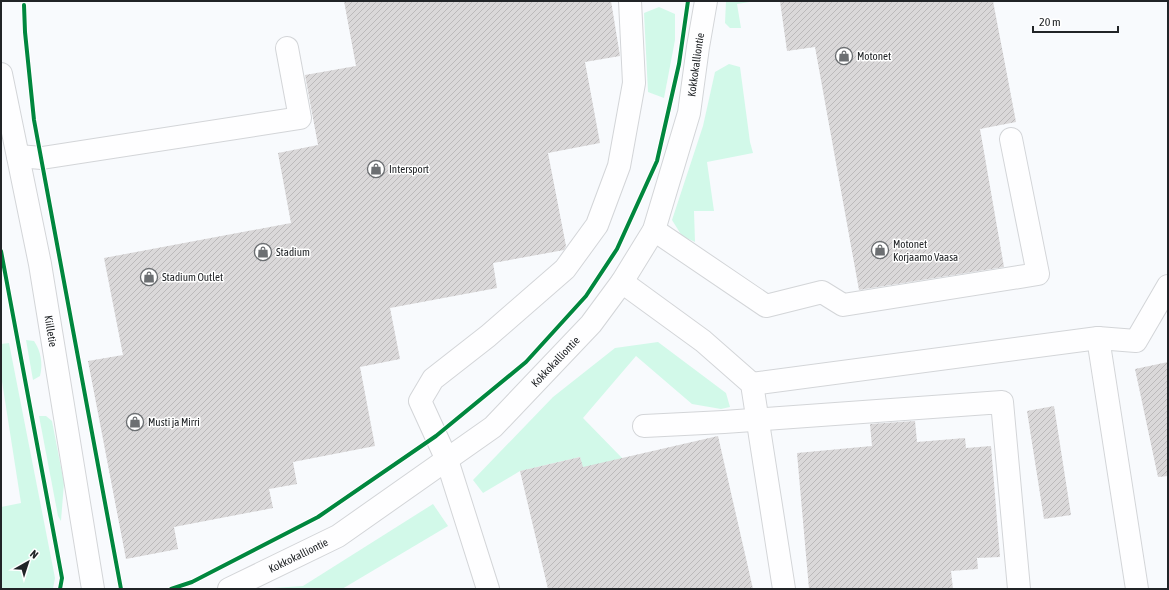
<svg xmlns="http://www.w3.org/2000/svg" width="1169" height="590" font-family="'Asap Condensed',sans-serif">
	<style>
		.green { fill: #d2f9e9 }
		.building { fill: url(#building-hatch) }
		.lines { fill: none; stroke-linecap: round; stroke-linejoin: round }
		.minor-casing { stroke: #d3d5d8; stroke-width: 24 }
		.minor { stroke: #fefeff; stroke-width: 22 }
		.cycleway-casing { stroke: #fff; stroke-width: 6 }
		.cycleway { stroke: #00873e; stroke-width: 4 }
		.labels { text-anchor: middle; stroke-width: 3; stroke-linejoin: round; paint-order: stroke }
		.poi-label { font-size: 11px; fill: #212427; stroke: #fff; text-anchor: start }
		.street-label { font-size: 11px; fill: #212427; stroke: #fff }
	</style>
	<defs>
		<pattern id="building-hatch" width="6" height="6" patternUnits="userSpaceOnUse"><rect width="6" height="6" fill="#dad8d9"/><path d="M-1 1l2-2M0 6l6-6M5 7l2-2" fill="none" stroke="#bbb9ba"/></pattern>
	</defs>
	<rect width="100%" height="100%" fill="#f8fafd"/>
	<g class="green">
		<path d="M726,1H756L737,4L741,28H730L725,23Z"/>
		<path d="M659,7L675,14V40L664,98L648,92L644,13Z"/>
		<path d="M729,64L740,67L750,142L753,153L707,162L714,211H694L695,242L682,236L672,220L703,126L715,72Z"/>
		<path d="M26,340L34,341C41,351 43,364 40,376L33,380Z"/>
		<path d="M658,342L726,393L730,407L721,409L692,404L636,356L583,418L622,458L612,589L580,457L520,471L483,493L473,480L553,397L615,348Z"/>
		<path d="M9,343L55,578L53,589H1V507L21,503L1,375V344Z"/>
		<path d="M39,416H46L52,421L64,483L61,521L58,516Z"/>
		<path d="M433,504L448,526L342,589H273V588L303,586Z"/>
	</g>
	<g class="building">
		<path d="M344,1H611L620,56L585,62L600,143L548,153L566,246L564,250L493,263L497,288L390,308L400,359L360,367L375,446L293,462L297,484L269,489L273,508L174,527L178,549L126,559L88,361L123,355L104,258L291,223L278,153L318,145L305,75L356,66Z"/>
		<path d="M780,1H993L1016,122L980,129L1004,267L859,290L815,47L787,51Z"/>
		<path d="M1168,362V476L1158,477L1135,369Z"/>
		<path d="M1054,406L1071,515L1044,519L1027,411Z"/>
		<path d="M915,421L917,442L965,438L966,448L991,446L1000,557L977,558L978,569L951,571L953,589H809L797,453L872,446L870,424Z"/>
		<path d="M718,436L753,589H548L520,471L580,457L583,467Z"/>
	</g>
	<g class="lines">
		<g class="minor-casing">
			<g id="minor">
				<path id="s1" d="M1,74L40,264L93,589"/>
				<path d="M18,156L42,158L300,118L287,48"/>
				<path d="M654,230L766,306L822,292L843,305L1038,274L1011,139"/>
				<path d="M622,282L703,341L752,384L784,589"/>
				<path d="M1098,338L1137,589"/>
				<path d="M752,384L1098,338L1136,341L1168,286"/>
				<path d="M644,426L724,422L1002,402L1019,589"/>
				<path id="s2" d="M229,589L338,536L493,427L591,324L622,282L654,230L689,113L698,47L706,1"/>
				<path d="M488,589L447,460L420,401L433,379L488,336L565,269L597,225L619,166L634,83L630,1"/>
			</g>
		</g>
		<use href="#minor" class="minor"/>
		<g class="cycleway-casing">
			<g id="cycleway">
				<path d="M24,5L25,32L34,120L121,589"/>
				<path d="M1,251L62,578L60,589"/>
				<path d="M171,589L192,582L318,517L436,436L526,362L586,296L617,249L657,161L679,64L688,1"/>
			</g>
		</g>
		<use href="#cycleway" class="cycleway"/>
	</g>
	<defs>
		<g id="shop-ring" transform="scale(0.9)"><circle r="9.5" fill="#fff" stroke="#6c6f72" stroke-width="1.5"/><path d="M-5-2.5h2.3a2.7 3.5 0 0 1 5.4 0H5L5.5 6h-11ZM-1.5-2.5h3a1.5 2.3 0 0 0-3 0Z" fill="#6c6f72"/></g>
	</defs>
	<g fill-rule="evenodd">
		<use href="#shop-ring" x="844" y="56"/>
		<use href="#shop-ring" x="376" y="169"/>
		<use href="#shop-ring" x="880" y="250"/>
		<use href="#shop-ring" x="263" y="252"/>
		<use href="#shop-ring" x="149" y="277"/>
		<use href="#shop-ring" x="135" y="422"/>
	</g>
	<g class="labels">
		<g class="poi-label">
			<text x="857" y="60">Motonet</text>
			<text x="389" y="173">Intersport</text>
			<text x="893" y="248">Motonet<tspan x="893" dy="13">Korjaamo Vaasa</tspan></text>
			<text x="276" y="256">Stadium</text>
			<text x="162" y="281">Stadium Outlet</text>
			<text x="148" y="426">Musti ja Mirri</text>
		</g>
		<g class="street-label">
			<text dy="4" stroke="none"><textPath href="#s2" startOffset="737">Kokkokalliontie</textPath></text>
			<text dy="4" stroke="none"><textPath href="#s1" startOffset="262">Kiilletie</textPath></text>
			<text dy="4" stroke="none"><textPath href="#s2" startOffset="401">Kokkokalliontie</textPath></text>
			<text dy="4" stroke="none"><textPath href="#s2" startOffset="77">Kokkokalliontie</textPath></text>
		</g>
	</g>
	<rect width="1169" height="590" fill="none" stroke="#212427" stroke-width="4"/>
	<g transform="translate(28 562) rotate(39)" stroke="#ffffff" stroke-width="3" paint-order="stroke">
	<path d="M0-3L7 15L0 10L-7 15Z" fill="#212427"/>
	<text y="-6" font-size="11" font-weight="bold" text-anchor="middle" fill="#212427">N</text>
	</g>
	<path d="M1033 26v6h85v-6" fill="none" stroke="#212427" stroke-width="2"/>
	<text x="1039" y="26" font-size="12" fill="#212427" stroke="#ffffff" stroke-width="3" paint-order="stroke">20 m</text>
</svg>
